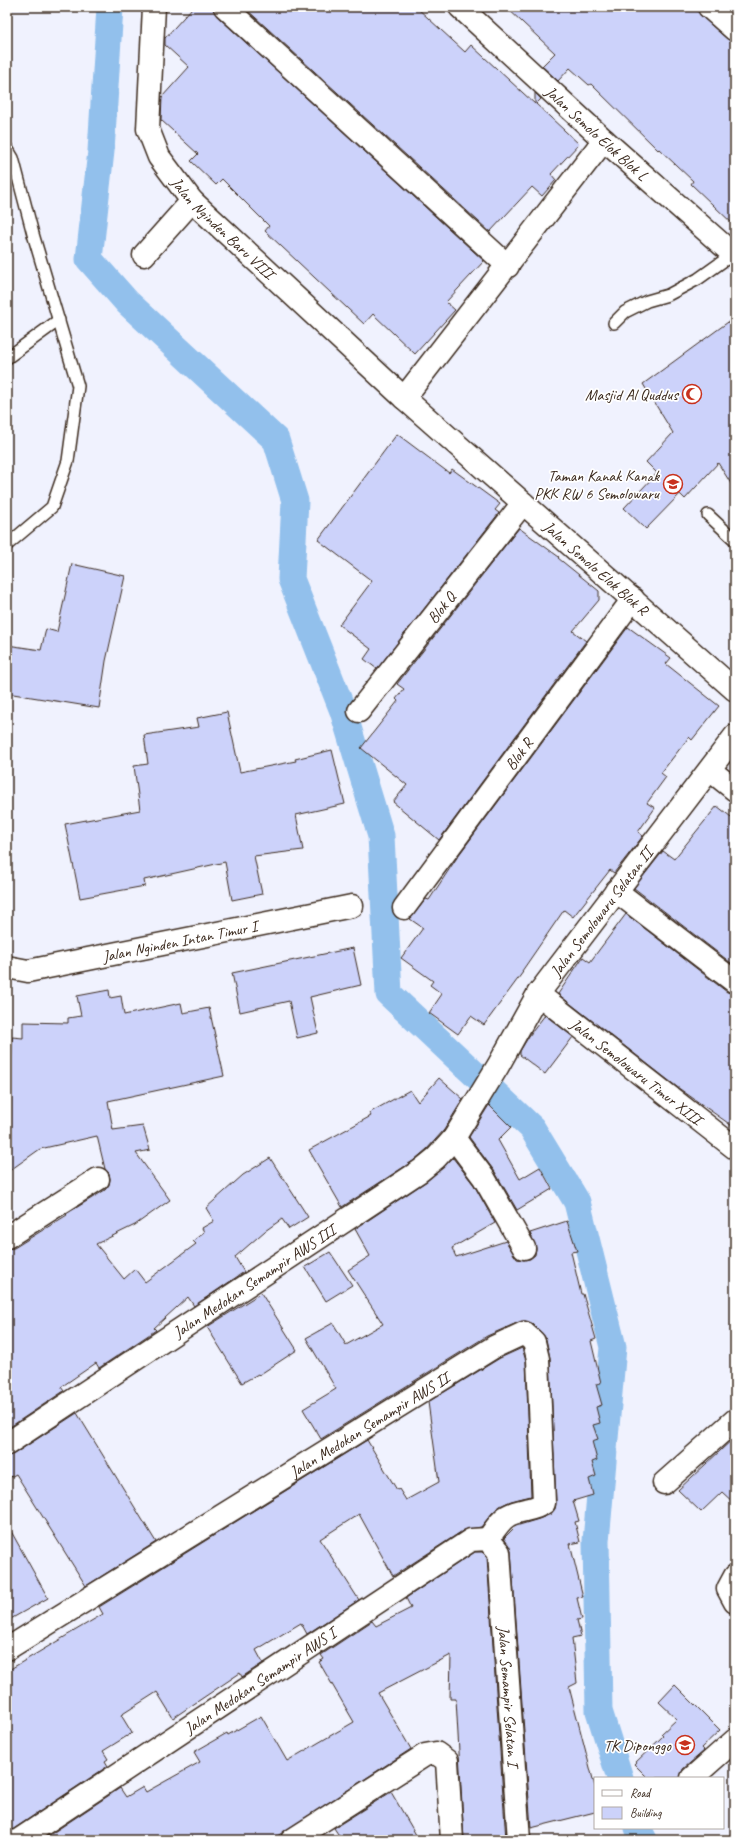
<svg xmlns="http://www.w3.org/2000/svg" width="742" height="1847" font-family="Caveat,sans-serif">
	<style>
		.lines { fill: none; stroke-linecap: round; stroke-linejoin: round }
		.canal { stroke: #92c0ec; stroke-width: 27 }
		.building { fill: #ccd2fa; stroke: #3b2a1e }
		.lane-casing { stroke: #3b2a1e; stroke-width: 14 }
		.street-casing { stroke: #3b2a1e; stroke-width: 25 }
		.lane { stroke: #fff; stroke-width: 11 }
		.street { stroke: #fff; stroke-width: 22 }
		.labels { text-anchor: middle; stroke-width: 3.5; stroke-linejoin: round; paint-order: stroke }
		.street-label { font-size: 16px; fill: #3b2a1e; stroke: #fff }
		.poi-label { font-size: 16px; fill: #3b2a1e; stroke: #fff; text-anchor: end }
	</style>
	<rect width="100%" height="100%" fill="#f0f2fe"/>
	<filter id="ink" filterUnits="userSpaceOnUse"><feTurbulence type="fractalNoise" baseFrequency=".025" numOctaves="2"/><feDisplacementMap in="SourceGraphic" scale="8" xChannelSelector="R" yChannelSelector="G"/><feConvolveMatrix kernelMatrix="1 2 1 2 8 2 1 2 1" color-interpolation-filters="sRGB"/></filter>
	<g filter="url(#ink)">
		<g class="lines">
			<g class="canal">
				<path d="M110,7L101,151L89,259L127,302L276,440L295,501L291,579L343,711L381,836L389,994L532,1128L577,1202L613,1347L596,1541L599,1711L620,1778"/>
				<path d="M638,1828L644,1840"/>
			</g>
		</g>
		<g class="building">
			<path d="M193,7H213L217,16L484,261L446,302L455,310L415,354L373,314L364,324L265,231L269,226L222,179L216,185L191,161L198,154L161,120L162,97L189,67L165,45V38Z"/>
			<path d="M244,7H416L465,52L471,45L535,104V93L541,99L536,104L579,144L551,174L556,180L542,196L532,187L490,232Z"/>
			<path d="M506,7H697L701,16L727,39L735,42V226L691,184L693,181L659,149L658,150L591,84L589,85L570,68L558,81L542,66L555,53Z"/>
			<path d="M735,317V490L718,463L685,499L680,494L646,529L624,508L657,473L646,462L673,433L643,384Z"/>
			<path d="M397,434L449,473L452,469L500,504L495,510L499,513L377,669L364,659L371,649L339,625L372,581L318,540Z"/>
			<path d="M519,528L559,557L558,558L599,591V600L573,631L586,641L439,840L393,802L407,785L361,748L398,701L396,699L404,689L397,684Z"/>
			<path d="M72,564L125,576L106,661L99,708L7,693V645L41,650L46,629L57,632Z"/>
			<path d="M628,627L671,658L666,664L719,706L692,740L689,737L661,773L666,777L647,803L655,808L638,832L643,836L614,873L610,870L573,917L564,910L522,971L523,972L484,1025L471,1016L458,1034L429,1013L442,994L430,985L433,981L401,958L423,928L410,919L426,899L429,900L458,856Z"/>
			<path d="M227,712L240,772L296,761L295,759L332,750L345,804L296,815L303,850L254,856L262,894L232,900L225,862L144,880L145,886L80,898L65,824L140,810L134,766L148,764L144,735L199,727L197,718Z"/>
			<path d="M717,806L735,820V966L634,888L663,851L674,859Z"/>
			<path d="M626,914L727,992L735,994V1128L677,1087L558,994L583,957L590,962Z"/>
			<path d="M353,948L361,985L310,997L318,1033L297,1038L289,1001L240,1012L232,973Z"/>
			<path d="M109,990L110,998L121,996L124,1015L181,1003L183,1013L209,1008L224,1076L108,1101L113,1130L143,1126L150,1150L136,1153L170,1200L135,1225L96,1244L124,1279L135,1269L145,1282L196,1244L193,1241L204,1232L202,1228L214,1221L206,1208L243,1175L270,1158L308,1217L289,1229L282,1219L265,1231L235,1257L244,1272L194,1306L188,1297L154,1328L156,1330L99,1368L96,1363L61,1387L64,1391L7,1429V1249L14,1248L67,1215L66,1214L105,1190L109,1185L110,1179L109,1173L105,1169L97,1136L40,1149L9,1171L12,1037L23,1038V1022L68,1023V1018L81,1016L77,996Z"/>
			<path d="M545,1015L573,1037L545,1074L520,1055V1051L529,1036Z"/>
			<path d="M439,1078L463,1099L444,1130L427,1149L413,1161L342,1207L309,1150L371,1116L369,1113L410,1090L418,1102Z"/>
			<path d="M489,1105L511,1127L498,1140L520,1179L540,1167L552,1189L517,1210L495,1172L469,1137Z"/>
			<path d="M453,1158L474,1185L495,1223L452,1248L456,1257L506,1241L517,1259L524,1260L530,1259L535,1255L536,1248L530,1233L567,1221L577,1251L571,1252L581,1294H583L596,1339L591,1341L601,1383L596,1384L602,1405L596,1407L600,1423L593,1425L598,1439L592,1441L597,1460L592,1462L596,1476L589,1479L593,1495L573,1501L579,1521L575,1522L580,1542L570,1544L583,1597L577,1598L582,1619L577,1620L581,1636L572,1638L577,1683L569,1687L595,1787V1812L531,1828L511,1551L504,1538L516,1526L539,1519L551,1514L555,1509L556,1503L550,1358L546,1339L542,1333L532,1323L525,1321L519,1322L487,1336L321,1439L303,1409L336,1389L306,1338L333,1323L346,1345L383,1324L348,1270L370,1256L355,1229L427,1181Z"/>
			<path d="M330,1252L352,1285L326,1301L305,1267Z"/>
			<path d="M261,1293L297,1350L259,1375L258,1374L242,1383L207,1327Z"/>
			<path d="M522,1348L526,1361L531,1496L511,1501L500,1506L492,1513L481,1527L464,1530L393,1576L359,1514L320,1539L359,1600L307,1634L301,1623L256,1650L263,1663L242,1677L240,1673L173,1718L157,1692L121,1715L132,1733L103,1751L108,1759L105,1761L108,1766L12,1830L7,1838V1671L103,1614L99,1607L367,1440L397,1490L399,1489L406,1500L439,1482L428,1402L500,1358Z"/>
			<path d="M77,1413L156,1542L86,1586L16,1474L7,1479V1456L14,1454Z"/>
			<path d="M735,1437V1504L722,1492L701,1512L678,1490Z"/>
			<path d="M7,1524L48,1598L7,1621Z"/>
			<path d="M475,1552H482L487,1557L506,1840H464L456,1699H450L451,1655L378,1693L411,1749L271,1840H42L120,1788L126,1797L143,1787L146,1792L200,1762L194,1752L227,1733L228,1735L261,1716L287,1761L354,1722L319,1662L324,1659L321,1655L372,1621L376,1626L411,1608L406,1598Z"/>
			<path d="M675,1685L720,1730L701,1748L704,1751L683,1769L680,1778H648L634,1764L663,1736L661,1734L677,1719L659,1702Z"/>
			<path d="M391,1792L419,1840H342L334,1828Z"/>
		</g>
		<g class="lines">
			<g class="lane-casing">
				<g id="lane">
					<path d="M7,148L13,158L33,234L78,386L68,461L52,507L7,545"/>
					<path d="M614,323L625,312L647,301L668,295L698,279L733,254"/>
					<path d="M7,358L59,320"/>
					<path d="M708,515L735,540"/>
				</g>
			</g>
			<g class="street-casing">
				<g id="street">
					<path id="s1" d="M154,7L148,129L159,157L192,201L404,398L735,690"/>
					<path d="M225,7L508,266"/>
					<path id="s2" d="M460,7L604,140L735,256"/>
					<path d="M709,7L735,30"/>
					<path d="M144,255L192,201"/>
					<path d="M404,398L604,140"/>
					<path id="s3" d="M359,711L523,503"/>
					<path d="M710,770L735,790"/>
					<path d="M616,891L735,982"/>
					<path id="s4" d="M404,908L633,599"/>
					<path id="s5" d="M7,967L28,971L352,906"/>
					<path id="s6" d="M538,994L735,1148"/>
					<path d="M454,1138L484,1178L524,1248"/>
					<path d="M7,1237L98,1179"/>
					<path id="s7" d="M7,1444L420,1171L436,1158L454,1138L498,1066L538,994L735,736"/>
					<path d="M664,1483L735,1420"/>
					<path d="M735,1576L728,1589L735,1602"/>
					<path id="s8" d="M7,1649L494,1347L524,1333L534,1342L538,1359L544,1503C534,1511 517,1509 506,1517C499,1522 493,1532 488,1539"/>
					<path d="M692,1778L735,1740"/>
					<path id="s9" d="M19,1840L471,1540L488,1539L499,1552L519,1840"/>
					<path d="M292,1840L425,1755L436,1753L447,1761L452,1840"/>
				</g>
			</g>
			<use href="#lane" class="lane"/>
			<use href="#street" class="street"/>
		</g>
	</g>
	<defs>
		<g id="mosque-ring" transform="scale(1)"><circle r="9.5" fill="#fff" stroke="#c8321e" stroke-width="1.5"/><path d="M3.5-4.9A6 6 0 1 0 3.5 4.9A5 5 0 1 1 3.5-4.9Z" fill="#c8321e"/></g>
		<g id="school-ring" transform="scale(1)"><circle r="9.5" fill="#fff" stroke="#c8321e" stroke-width="1.5"/><path d="M0-5L7-2L0 1L-7-2ZM-4 1L0 2.5L4 1V4Q0 6-4 4Z" fill="#c8321e"/></g>
	</defs>
	<g fill-rule="evenodd">
		<use href="#mosque-ring" x="692" y="394"/>
		<use href="#school-ring" x="673" y="484"/>
		<use href="#school-ring" x="685" y="1745"/>
	</g>
	<g class="labels">
		<g class="street-label">
			<text dy="6" stroke="none"><textPath href="#s2" startOffset="186">Jalan Semolo Elok Blok L</textPath></text>
			<text dy="6" stroke="none"><textPath href="#s1" startOffset="248">Jalan Nginden Baru VIII</textPath></text>
			<text dy="6" stroke="none"><textPath href="#s1" startOffset="753">Jalan Semolo Elok Blok R</textPath></text>
			<text dy="6" stroke="none"><textPath href="#s3" startOffset="132">Blok Q</textPath></text>
			<text dy="6" stroke="none"><textPath href="#s4" startOffset="192">Blok R</textPath></text>
			<text dy="6" stroke="none"><textPath href="#s7" startOffset="813">Jalan Semolowaru Selatan II</textPath></text>
			<text dy="6" stroke="none"><textPath href="#s5" startOffset="176">Jalan Nginden Intan Timur I</textPath></text>
			<text dy="6" stroke="none"><textPath href="#s6" startOffset="125">Jalan Semolowaru Timur XIII</textPath></text>
			<text dy="6" stroke="none"><textPath href="#s7" startOffset="296">Jalan Medokan Semampir AWS III</textPath></text>
			<text dy="6" stroke="none"><textPath href="#s8" startOffset="426">Jalan Medokan Semampir AWS II</textPath></text>
			<text dy="6" stroke="none"><textPath href="#s9" startOffset="289">Jalan Medokan Semampir AWS I</textPath></text>
			<text dy="6" stroke="none"><textPath href="#s9" startOffset="721">Jalan Semampir Selatan I</textPath></text>
		</g>
		<g class="poi-label">
			<text x="678" y="400">Masjid Al Quddus</text>
			<text x="659" y="481">Taman Kanak Kanak<tspan x="659" dy="18">PKK RW 6 Semolowaru</tspan></text>
			<text x="671" y="1751">TK Diponggo</text>
		</g>
	</g>
	<rect width="742" height="1847" fill="none" stroke="#fff" stroke-width="24"/>
	<rect x="12" y="12" width="718" height="1823" fill="none" stroke="#3b2a1e" stroke-width="1.5" filter="url(#ink)"/>
	<rect x="594" y="1777" width="130" height="52" fill="#ffffff" stroke="#b1aaa5"/>
	<rect x="602" y="1790" width="20" height="6" fill="#ffffff" stroke="#b1aaa5"/>
	<text x="630" y="1797" font-size="12" fill="#3b2a1e">Road</text>
	<rect x="602" y="1807" width="20" height="12" fill="#ccd2fa" stroke="#b1aaa5"/>
	<text x="630" y="1817" font-size="12" fill="#3b2a1e">Building</text>
</svg>
